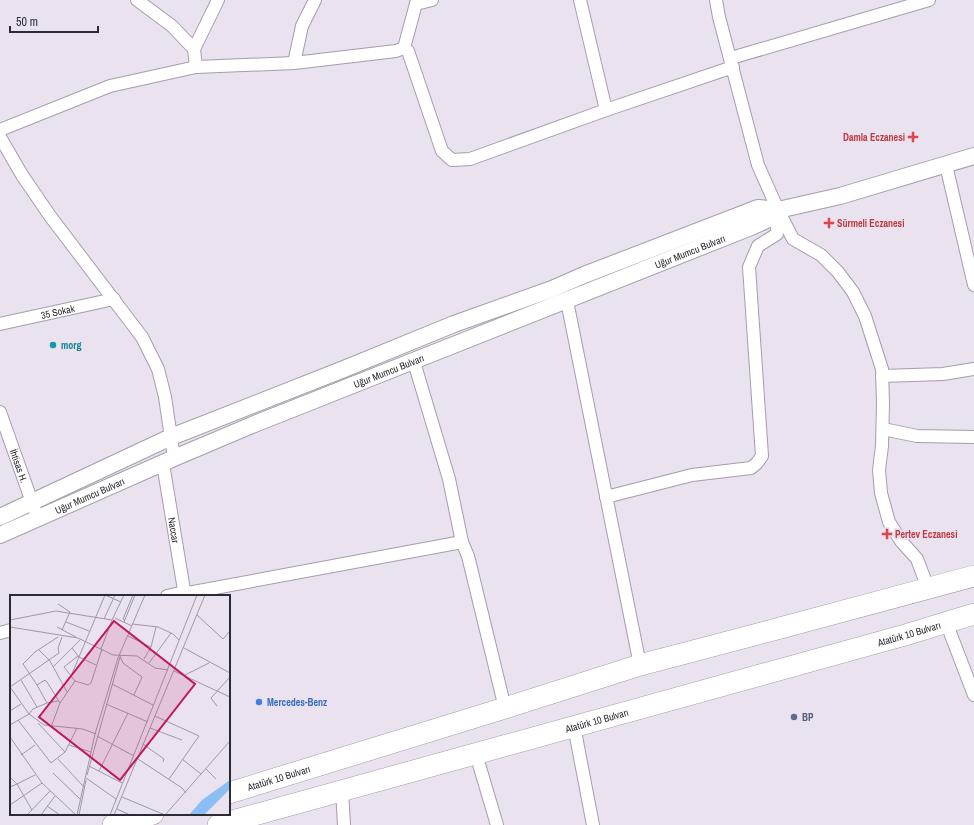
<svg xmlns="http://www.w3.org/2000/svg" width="974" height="825" font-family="'Archivo Narrow',sans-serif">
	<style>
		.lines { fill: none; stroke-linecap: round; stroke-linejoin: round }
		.minor-casing { stroke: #a59daa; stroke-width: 14 }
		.tertiary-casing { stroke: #a59daa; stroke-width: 18 }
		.trunk-casing { stroke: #a59daa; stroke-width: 22 }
		.minor { stroke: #fff; stroke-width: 12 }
		.tertiary { stroke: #fff; stroke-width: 16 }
		.trunk { stroke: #fff; stroke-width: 21 }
		.health-dot { fill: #e0444e; stroke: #eae2ef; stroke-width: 1.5 }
		.culture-dot { fill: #0f9aa8; stroke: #eae2ef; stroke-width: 1.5 }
		.shop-dot { fill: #3f7fe0; stroke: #eae2ef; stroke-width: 1.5 }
		.service-dot { fill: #5c6f8a; stroke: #eae2ef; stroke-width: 1.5 }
		.labels { text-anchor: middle; stroke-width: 4; stroke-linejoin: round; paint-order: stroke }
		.health-label { font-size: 10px; font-weight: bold; fill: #be3a42; stroke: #eae2ef; text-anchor: start }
		.street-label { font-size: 10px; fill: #2e2b30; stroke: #eae2ef }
		.culture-label { font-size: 10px; font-weight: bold; fill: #0d838f; stroke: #eae2ef; text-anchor: start }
		.shop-label { font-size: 10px; font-weight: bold; fill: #366cbe; stroke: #eae2ef; text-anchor: start }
		.service-label { font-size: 10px; font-weight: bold; fill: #4e5e75; stroke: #eae2ef; text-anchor: start }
		.inset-road { fill: none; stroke: #9f99a3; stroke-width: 1 }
		.view { fill: #c2185b; fill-opacity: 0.15; stroke: #c2185b; stroke-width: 2 }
		.inset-edge { fill: none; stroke: #2e2b30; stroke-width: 2 }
	</style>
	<rect width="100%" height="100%" fill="#eae2ef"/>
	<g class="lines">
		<g class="minor-casing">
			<g id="minor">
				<path d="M137,0L172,26L194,49"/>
				<path d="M580,0L606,110"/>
				<path d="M716,0L719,17L758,165L778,210L793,239L821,255L838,272L853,292L865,316L882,369L883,404L882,446L879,470L881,493L889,522L901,541L917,559L928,588"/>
				<path d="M416,4L432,0"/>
				<path d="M404,48L417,0"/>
				<path d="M731,58L929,0"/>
				<path d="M294,63L302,26L315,0"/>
				<path d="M196,67L194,49L218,0"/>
				<path d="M0,130L110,86L196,67L294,63L396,51L404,48L408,51L442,151L452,160L470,159L606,110L733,67"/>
				<path d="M0,137L22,175L50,216L142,337L158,369L165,397L174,458"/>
				<path d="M946,165L974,285"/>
				<path d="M567,301L640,665"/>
				<path id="s1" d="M0,324L114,299"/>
				<path d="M414,362L449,479L462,542L468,556L505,708"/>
				<path d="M882,376L943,374L974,369"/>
				<path id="s2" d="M0,412L38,519"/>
				<path d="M883,429L917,436L974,437"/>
				<path id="s3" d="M163,464L185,596"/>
				<path d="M606,497L692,475L751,468L757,463L762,456L749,267L758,246L777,234L778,211"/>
				<path d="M167,596L184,592L188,593L462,542"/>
				<path d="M946,622L974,695"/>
				<path d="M0,633L11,630"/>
				<path d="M574,726L593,825"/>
				<path d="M476,754L497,825"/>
				<path d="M342,790L344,825"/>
			</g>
		</g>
		<g class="tertiary-casing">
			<g id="tertiary">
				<path d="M0,517L171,437L344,369L454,324L552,289L584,275L758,208L778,210L840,196L974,156"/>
				<path id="s4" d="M0,535L174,458L252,425L751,227L771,218L778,210"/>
			</g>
		</g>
		<g class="trunk-casing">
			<g id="trunk">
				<path id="s5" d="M229,793L505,708L640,665L784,627L974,576"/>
				<path d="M113,825L153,814"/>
				<path id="s6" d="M218,825L905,635L974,614"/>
			</g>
		</g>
		<use href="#minor" class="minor"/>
		<use href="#tertiary" class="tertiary"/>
		<use href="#trunk" class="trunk"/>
	</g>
	<g class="health-dot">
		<path d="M911 131h4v4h4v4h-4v4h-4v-4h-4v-4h4z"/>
		<path d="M827 217h4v4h4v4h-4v4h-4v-4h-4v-4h4z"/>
		<path d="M885 528h4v4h4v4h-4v4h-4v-4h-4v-4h4z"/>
	</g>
	<circle class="culture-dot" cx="53" cy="345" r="4"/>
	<circle class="shop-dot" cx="259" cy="702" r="4"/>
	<circle class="service-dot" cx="794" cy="717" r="4"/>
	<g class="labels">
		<g class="health-label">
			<text x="905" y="141" text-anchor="end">Damla Eczanesi</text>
			<text x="837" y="227">Sürmeli Eczanesi</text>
			<text x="895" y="538">Pertev Eczanesi</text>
		</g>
		<g class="street-label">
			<text dy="4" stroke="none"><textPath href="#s4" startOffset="746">Uğur Mumcu Bulvarı</textPath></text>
			<text dy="4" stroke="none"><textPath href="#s1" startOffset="59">35 Sokak</textPath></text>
			<text dy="4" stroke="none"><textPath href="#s4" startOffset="422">Uğur Mumcu Bulvarı</textPath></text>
			<text dy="4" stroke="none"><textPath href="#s2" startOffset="57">İhtisas H.</textPath></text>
			<text dy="4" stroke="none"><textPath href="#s4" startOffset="98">Uğur Mumcu Bulvarı</textPath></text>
			<text dy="4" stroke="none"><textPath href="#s3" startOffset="67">Naccar</textPath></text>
			<text dy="4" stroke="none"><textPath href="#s6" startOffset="717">Atatürk 10 Bulvarı</textPath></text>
			<text dy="4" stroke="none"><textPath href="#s6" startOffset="393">Atatürk 10 Bulvarı</textPath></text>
			<text dy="4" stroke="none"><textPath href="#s5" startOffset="52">Atatürk 10 Bulvarı</textPath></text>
		</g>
		<g class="culture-label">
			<text x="61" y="349">morg</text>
		</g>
		<g class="shop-label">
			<text x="267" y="706">Mercedes-Benz</text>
		</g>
		<g class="service-label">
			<text x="802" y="721">BP</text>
		</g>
	</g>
	<g transform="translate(10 595)">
		<rect width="220" height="220" fill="#eae2ef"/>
		<path d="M220,185V194L194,220H179L192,205Z" fill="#8cbef6"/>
		<path class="inset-road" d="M95,0L111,7M48,9L60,17L52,35M187,20L213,44L220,36M105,23L122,31M94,24L105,0M0,25L46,16L102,25L114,0M115,25L113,24L123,0M56,27L79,36M114,27L125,0M122,29L148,32L163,39L169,45M0,32L68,43L103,60L127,61L145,73L158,75M47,32L66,42M118,41L141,52M48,42L25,57L13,69L27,90L35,85L37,87L50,108M62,53L69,62L86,70M174,53L220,78M91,54L102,25M29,55L40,66L57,97M110,61L113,68L132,82L124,100M134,64L141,52L146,32M139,68L161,38M43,72L71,44M164,76L220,102M175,80L199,68M61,81L95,0M11,85L27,112M65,86L54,72L68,61M102,89L143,110M27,90L37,108L48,106M0,92L19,119L34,130L73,134L86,139M0,92L49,58L48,53L52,42M96,109L138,127M207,111L201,103L220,82M0,116L11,109M145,121L189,141L159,184M8,125L41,168L55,157L67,133M28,128L55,157M0,130L19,119L23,114L37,108M41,132L50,108L65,86L78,90L81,88L92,54M140,133L172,145M87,141L124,161M0,142L32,188L66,220M133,149L154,164L153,167M59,150L81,157M11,160L25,150M48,164L73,191M128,164L172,193L176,198M172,164L191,179M79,171L112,188M196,174L206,184M89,176L118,118M43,178L70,204M77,180L110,62M0,182L7,189L25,180M76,183L106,204M0,192L7,189L22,215M112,202L155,220M0,210L32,188M37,211L50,220M107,214L120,220M17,220L40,196M31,220L45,201M67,220L85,139L108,63L135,0M69,220L76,185M100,220L187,0M104,220L195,0M155,220L220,146"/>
		<path class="view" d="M104,26L185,89L110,185L29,122Z"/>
		<rect width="220" height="220" class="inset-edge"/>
	</g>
	<path d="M10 26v6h88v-6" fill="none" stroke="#2e2b30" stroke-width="2"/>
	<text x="16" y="26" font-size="12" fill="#2e2b30" stroke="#eae2ef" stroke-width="3" paint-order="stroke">50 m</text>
</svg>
